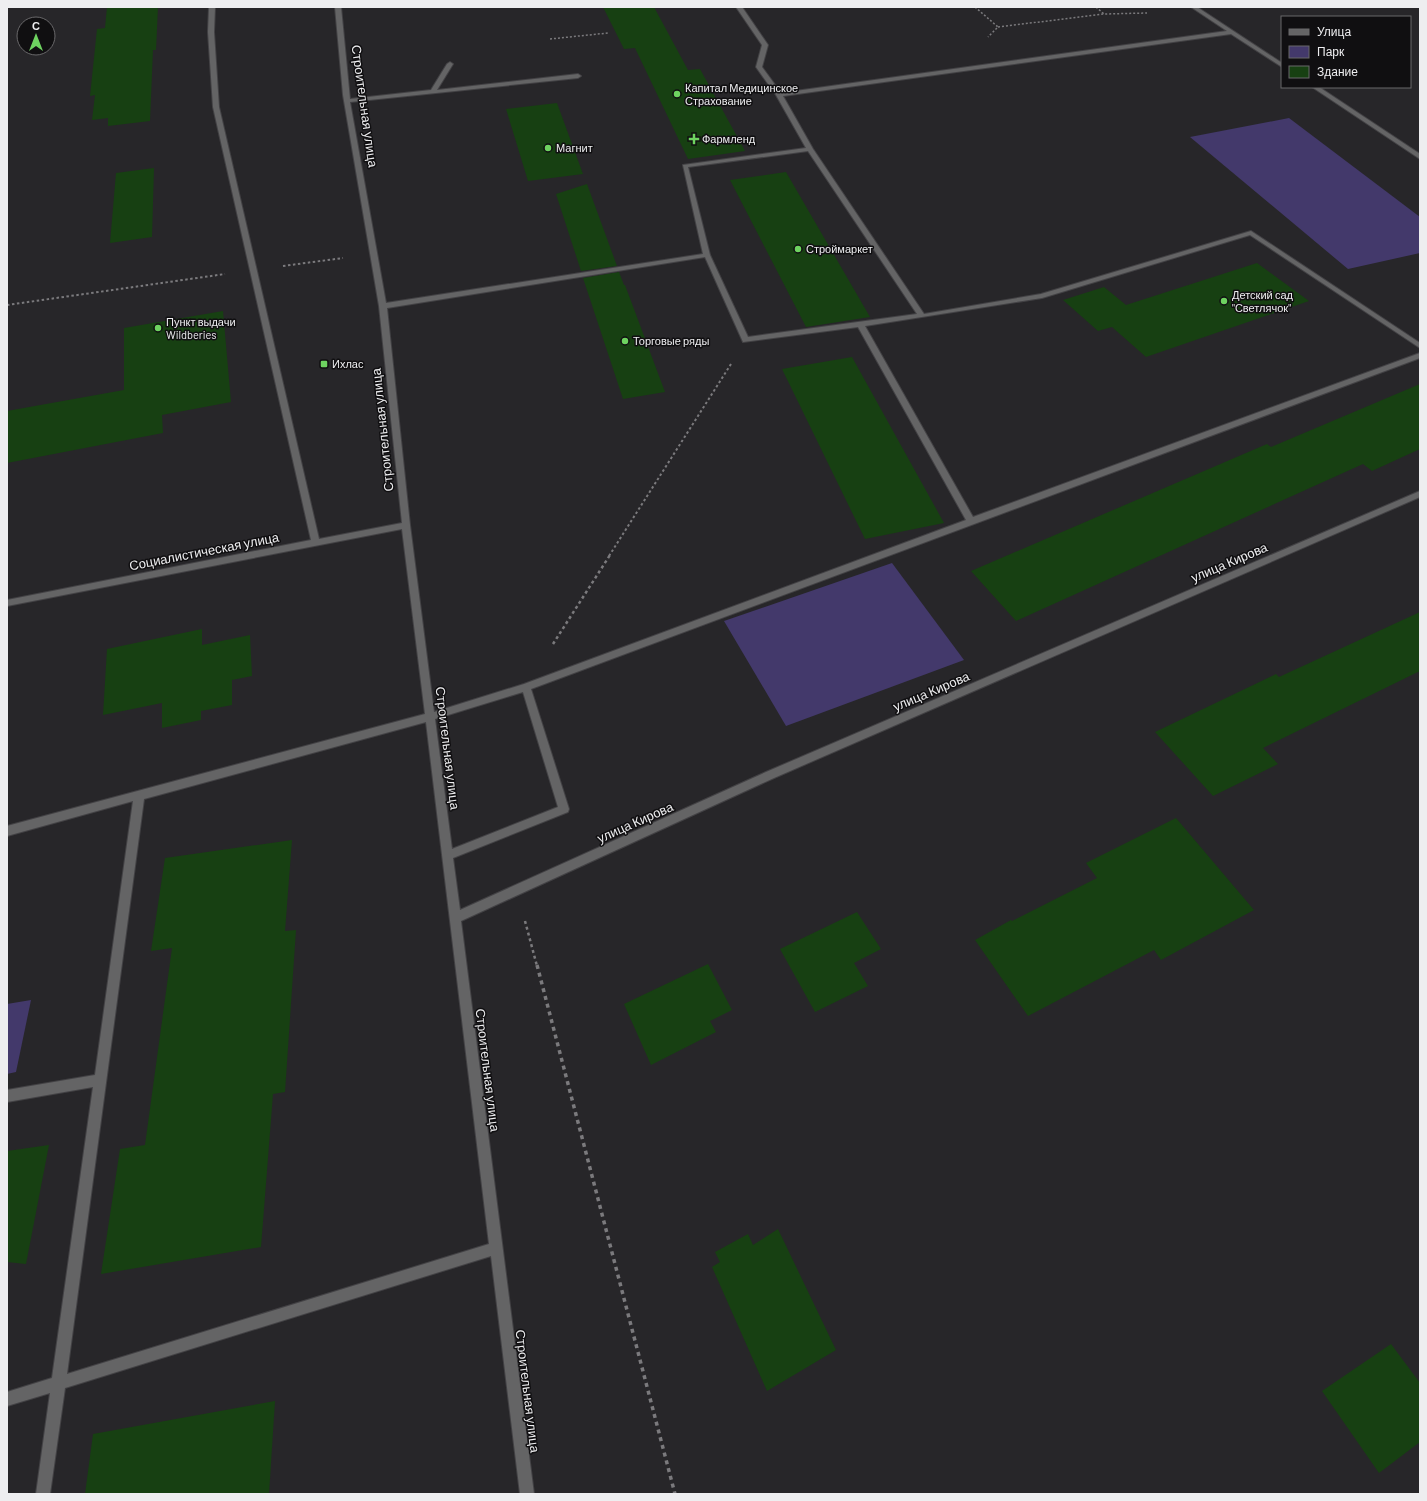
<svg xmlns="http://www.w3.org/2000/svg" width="1427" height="1501" font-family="Barlow,sans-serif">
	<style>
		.green { fill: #43396b }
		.building { fill: #174012 }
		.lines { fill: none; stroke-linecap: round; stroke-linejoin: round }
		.minor-casing { stroke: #434245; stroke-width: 2 }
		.path-far3 { stroke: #7b7a7d; stroke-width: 1.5; stroke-dasharray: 2 2; stroke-linecap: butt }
		.path-far2 { stroke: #7b7a7d; stroke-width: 2; stroke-dasharray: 2.5 2.5; stroke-linecap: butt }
		.path-far1 { stroke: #7b7a7d; stroke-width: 2.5; stroke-dasharray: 3 3; stroke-linecap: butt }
		.path { stroke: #7b7a7d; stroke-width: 3.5; stroke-dasharray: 4 4; stroke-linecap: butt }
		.minor { fill: #646465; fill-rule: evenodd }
		.poi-dot { fill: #6ed360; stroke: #100f11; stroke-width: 1.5 }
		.labels { text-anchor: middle; stroke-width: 3; stroke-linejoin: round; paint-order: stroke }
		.far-poi-label { font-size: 11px; fill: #eeeef0; stroke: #100f11; text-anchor: start }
		.street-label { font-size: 13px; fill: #eeeef0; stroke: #100f11 }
	</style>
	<rect width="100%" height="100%" fill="#272629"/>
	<g class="green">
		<path d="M1289,118L1420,217V253L1348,269L1190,137Z"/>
		<path d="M892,563L964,660L786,726L724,621Z"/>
		<path d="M31,1000L16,1072L7,1074V1004Z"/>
	</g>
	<g class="building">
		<path d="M107,7H158L156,50H153L150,121L108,126V118L92,120L95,95L90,96L97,29L105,28Z"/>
		<path d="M603,7H654L688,70L700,69L745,151L688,159L635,48L624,49Z"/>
		<path d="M557,103L583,174L528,181L506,109Z"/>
		<path d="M154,168L152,237L110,243L116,173Z"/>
		<path d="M786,172L870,317L806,327L730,180Z"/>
		<path d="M587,184L617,266L581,271L556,194Z"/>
		<path d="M1257,263L1309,301L1146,357L1112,327L1098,331L1063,300L1104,287L1126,305Z"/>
		<path d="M619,272L624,285H625L665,392L623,399L583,278Z"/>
		<path d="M223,311L231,402L162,415L163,433L7,463V411L124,390V328Z"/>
		<path d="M852,357L944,523L865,539L782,369Z"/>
		<path d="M1420,384V449L1372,471L1363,464L1016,621L971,571L1267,444L1271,447Z"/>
		<path d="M1420,612V671L1263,748L1278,764L1213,796L1155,732L1276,674L1279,677Z"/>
		<path d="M202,629V645L250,635L252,676L232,680V705L201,711V720L162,728V703L103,715L107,649Z"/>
		<path d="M1176,818L1254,910L1161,960L1154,950L1028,1016L975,940L1011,920L1012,921L1097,878L1086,863Z"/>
		<path d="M292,840L285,931L296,930L285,1092L273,1094L261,1247L101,1274L120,1149L145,1145L172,948L151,951L165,858Z"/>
		<path d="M857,912L881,949L854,963L868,986L815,1012L780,949Z"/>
		<path d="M708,964L732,1010L710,1021L716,1032L651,1065L624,1004Z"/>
		<path d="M49,1145L26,1264L7,1262V1151Z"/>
		<path d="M778,1229L836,1350L767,1391L712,1267L720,1262L715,1252L748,1234L753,1245Z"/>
		<path d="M1391,1344L1420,1383V1442L1379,1473L1322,1391Z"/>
		<path d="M275,1401L269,1494H85L93,1434Z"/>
	</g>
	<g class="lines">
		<g class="minor-casing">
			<g id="minor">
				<path d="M209,7H215L214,32L219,107L319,539L402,523L379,306L343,95L335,7H341L350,99L431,90L447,64L450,62L453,64L437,90L578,74L581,76L578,78L350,102L386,303L703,254L683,165L806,148L776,95L756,67L762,45L736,7H742L768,45L762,67L781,93L1227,31L1191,7H1197L1282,63V67L1231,34L783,96L813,149L924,314L1041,294L1251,231L1420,343V348L1250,235L1042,298L865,326L973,517L1420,353V358L531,689L569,809L568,812L453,858L460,910L766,772L1420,491V497L774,778L461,921L534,1494H520L491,1256L65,1388L50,1494H36L50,1393L7,1406V1392L52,1378L93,1087L7,1102V1090L95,1075L133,801L7,836V826L425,714L402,529L7,606V600L311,540L213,107L208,32ZM808,151L917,314L748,337L710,255L688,167ZM705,257L743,342L858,327L966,520L524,684L434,712L410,525L387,308ZM523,692L558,807L452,849L435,719ZM426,722L489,1244L67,1374L144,799Z"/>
				<path d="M1312,87H1319L1420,154V159Z"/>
			</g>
		</g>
		<g class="path-far3">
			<path d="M975,7L998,27L988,37"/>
			<path d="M1096,7L1104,14"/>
			<path d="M998,27L1104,14L1147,13"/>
			<path d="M550,39L608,33"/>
		</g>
		<g class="path-far2">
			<path d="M283,266L343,258"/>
			<path d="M7,305L225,274"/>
			<path d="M609,556L731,364"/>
		</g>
		<g class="path-far1">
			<path d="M553,644L610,555"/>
			<path d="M525,921L537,966"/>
		</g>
		<path class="path" d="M537,965L675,1494"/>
		<use href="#minor" class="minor"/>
	</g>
	<g class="poi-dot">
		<circle cx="677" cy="94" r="4"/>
		<path d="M692 133h4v4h4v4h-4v4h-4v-4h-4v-4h4z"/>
		<circle cx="548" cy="148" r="4"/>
		<circle cx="798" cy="249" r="4"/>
		<circle cx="1224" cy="301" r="4"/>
		<circle cx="158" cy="328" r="4"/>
		<circle cx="625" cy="341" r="4"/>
		<rect x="320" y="360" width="8" height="8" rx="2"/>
	</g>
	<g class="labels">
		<g class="far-poi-label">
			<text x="685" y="92">Капитал Медицинское<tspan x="685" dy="13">Страхование</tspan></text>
			<text x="702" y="143">Фармленд</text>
			<text x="556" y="152">Магнит</text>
			<text x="806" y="253">Строймаркет</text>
			<text x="1232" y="299">Детский сад<tspan x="1232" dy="13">"Светлячок"</tspan></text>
			<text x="166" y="326">Пункт выдачи<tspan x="166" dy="13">Wildberies</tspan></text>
			<text x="633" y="345">Торговые ряды</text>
			<text x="332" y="368">Ихлас</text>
		</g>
		<g class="street-label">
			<text transform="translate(365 106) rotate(82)" y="5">Строительная улица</text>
			<text transform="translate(382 430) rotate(-96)" y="5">Строительная улица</text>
			<text transform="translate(204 551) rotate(-11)" y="5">Социалистическая улица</text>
			<text transform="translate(1229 562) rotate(-23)" y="5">улица Кирова</text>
			<text transform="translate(931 691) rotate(-23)" y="5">улица Кирова</text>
			<text transform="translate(448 748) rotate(83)" y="5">Строительная улица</text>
			<text transform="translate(635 822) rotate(-24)" y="5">улица Кирова</text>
			<text transform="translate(488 1070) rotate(83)" y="5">Строительная улица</text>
			<text transform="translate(528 1391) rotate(83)" y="5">Строительная улица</text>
		</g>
	</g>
	<rect width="1427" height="1501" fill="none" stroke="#eeeef0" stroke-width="16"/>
	<rect x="1281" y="16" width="130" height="72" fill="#100f11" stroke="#69686a"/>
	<rect x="1289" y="29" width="20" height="6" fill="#646465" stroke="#69686a"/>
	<text x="1317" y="36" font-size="12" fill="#eeeef0">Улица</text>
	<rect x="1289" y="46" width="20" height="12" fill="#43396b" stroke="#69686a"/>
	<text x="1317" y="56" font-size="12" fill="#eeeef0">Парк</text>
	<rect x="1289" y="66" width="20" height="12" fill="#174012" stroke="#69686a"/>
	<text x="1317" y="76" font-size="12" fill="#eeeef0">Здание</text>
	<g transform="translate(36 36)"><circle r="19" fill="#100f11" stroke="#69686a"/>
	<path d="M0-3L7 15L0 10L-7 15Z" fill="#6ed360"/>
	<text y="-6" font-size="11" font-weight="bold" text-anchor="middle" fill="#eeeef0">С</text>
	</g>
</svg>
